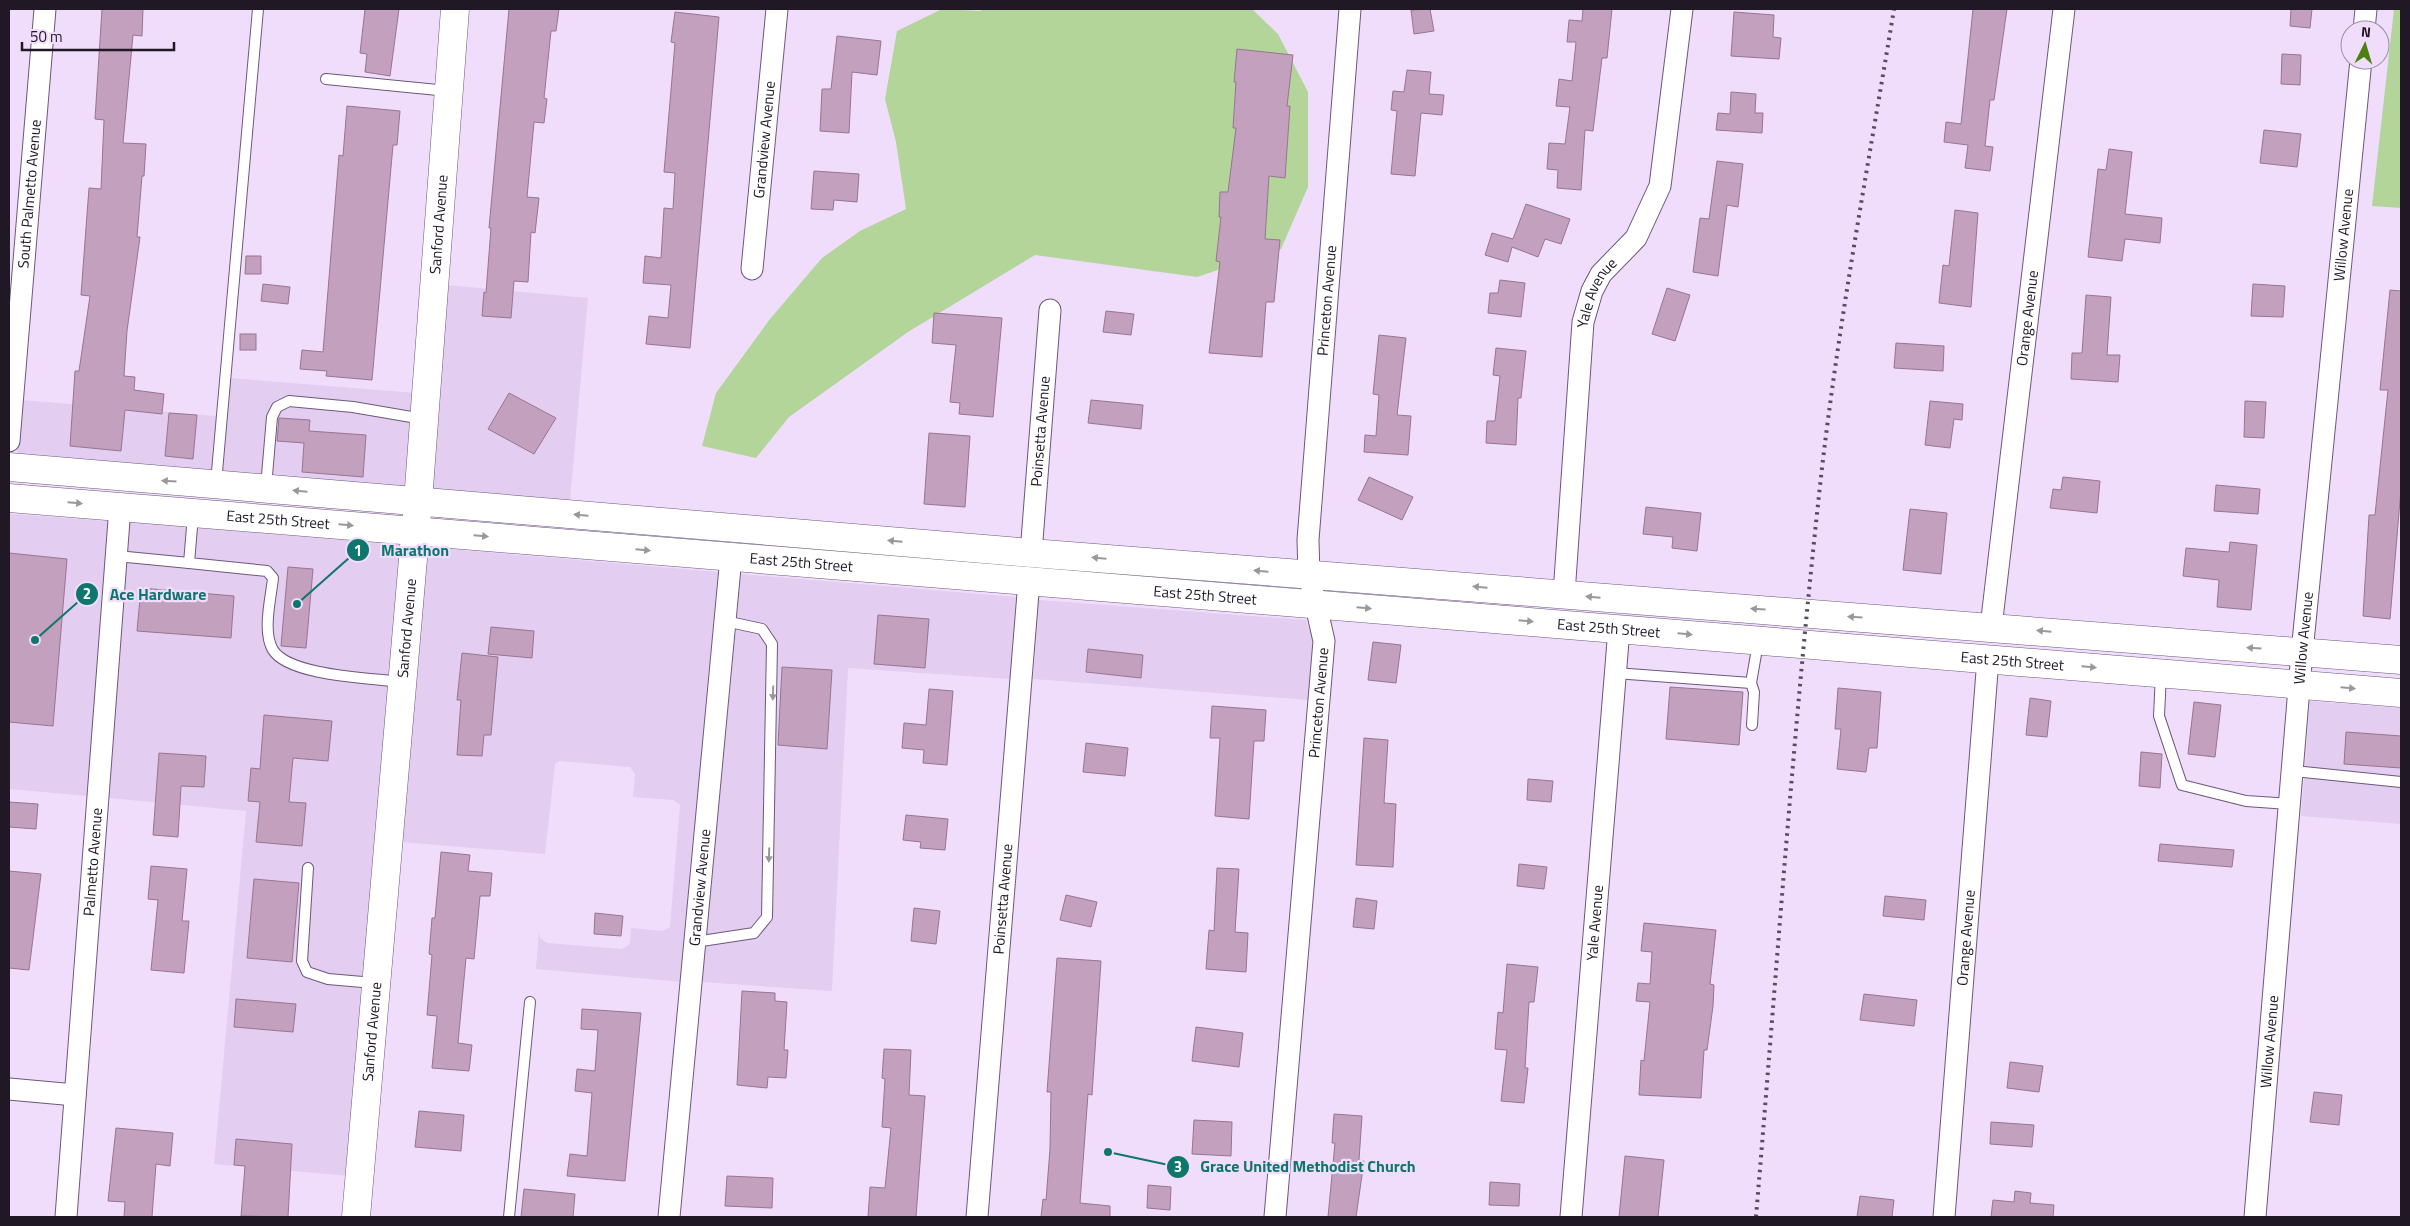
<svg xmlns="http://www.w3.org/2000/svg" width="2410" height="1226" font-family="'Titillium Web',sans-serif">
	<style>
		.built { fill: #e3cdf1 }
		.green { fill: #b3d59a }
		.building { fill: #c3a0bd; stroke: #977591 }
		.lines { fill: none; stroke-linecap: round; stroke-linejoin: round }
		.lane-casing { stroke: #6d587a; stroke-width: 12 }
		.street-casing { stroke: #6d587a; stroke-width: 23 }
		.secondary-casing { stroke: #6d587a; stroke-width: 29 }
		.primary-casing { stroke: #6d587a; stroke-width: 29 }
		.lane { stroke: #fff; stroke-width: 10 }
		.street { stroke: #fff; stroke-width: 21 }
		.secondary { stroke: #fff; stroke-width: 28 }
		.primary { stroke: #fff; stroke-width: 28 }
		.rail { stroke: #574c5e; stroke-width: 4; stroke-dasharray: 2.5 5; stroke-linecap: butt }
		.oneway { fill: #9b979d }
		.labels { text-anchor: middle; stroke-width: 4.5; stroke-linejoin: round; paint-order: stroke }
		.street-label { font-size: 15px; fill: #211826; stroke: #f0ddfc }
		.leader { fill: none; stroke: #0f766e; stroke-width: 2 }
		.callout-dot { fill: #0f766e; stroke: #f0ddfc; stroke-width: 2 }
		.mark-label { font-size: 15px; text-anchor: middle; font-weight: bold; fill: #fff }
		.callout-label { font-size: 16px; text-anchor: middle; font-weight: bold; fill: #0f766e; stroke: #f0ddfc; stroke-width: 4.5; stroke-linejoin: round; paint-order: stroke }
	</style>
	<rect width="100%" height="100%" fill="#f0ddfc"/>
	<g class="built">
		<path d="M446,285L588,298L570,501L428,489Z"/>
		<path d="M230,378L415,393L407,489L17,456L22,400L227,417Z"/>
		<path d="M9,514L108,521L88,796L9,789Z"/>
		<path d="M130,522L401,545L349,1176L214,1164L246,811L109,798Z"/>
		<path d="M427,547L718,572L682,982L536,969L539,930L540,938L547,943L621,949L626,947L630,943L631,928L663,931L670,927L680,805L673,800L633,797L635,774L630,767L559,761L555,764L545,854L401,842Z"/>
		<path d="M741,574L1016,597L1010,679L848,668L832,991L702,982Z"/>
		<path d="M1039,600L1306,620L1314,642L1309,700L1033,679Z"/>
		<path d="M2310,701L2401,708V824L2301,816Z"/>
	</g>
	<g class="green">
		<path d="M942,9L981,11V9H1252L1278,34L1308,92V187L1281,249L1197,277L1035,255L908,332L789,417L756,458L702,446L716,393L770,319L822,258L860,231L906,209L896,142L885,99L897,31Z"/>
		<path d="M2394,9H2401V208L2372,206Z"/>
	</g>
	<g class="building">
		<path d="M102,9H143L142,36L133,35L123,143L146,144L144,176H142L137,237H140L127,331L124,376L135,377L134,390L164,394L162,414L125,410L121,451L70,446L75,371H79L90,296L81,295L89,188L101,189L104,120L95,119Z"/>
		<path d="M365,9H399L390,76L365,72L367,54L360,53Z"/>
		<path d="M509,9H559L556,31H551L544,98L547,99L544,123L534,122L527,197L539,198L535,233L531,232L528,282L514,281L511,318L482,316L484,292L486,293L491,228H489Z"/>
		<path d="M1430,9L1434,31L1414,34L1411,10Z"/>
		<path d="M1583,9H1612L1607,58H1602L1593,131L1585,130L1581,190L1557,188L1558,170L1547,169L1549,143L1565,144L1570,107L1556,106L1559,79L1572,81L1576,42H1567L1569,20L1582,21Z"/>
		<path d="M1973,9H2007L1994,100H1990L1985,146L1993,147L1990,171L1965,168L1968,145L1944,142L1946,122L1961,124Z"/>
		<path d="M2291,9H2312L2310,28L2290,26Z"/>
		<path d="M675,12L719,17L690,348L646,344L649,316L668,318L671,285L643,283L645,256L661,258L664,208L673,209L675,173L664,172L675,43L671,42Z"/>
		<path d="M1734,12L1774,15L1773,37L1781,38L1779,59L1731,56Z"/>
		<path d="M837,36L881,41L877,75L852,72L849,133L820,131L822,89H831Z"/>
		<path d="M1237,49L1293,55L1287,106H1290L1285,178L1269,176L1265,239L1280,240L1274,302H1266L1262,357L1209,353L1220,262L1216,261L1221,217H1219L1220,192H1228L1236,128H1233L1236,82H1234Z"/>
		<path d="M2282,54L2301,55L2300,85L2281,84Z"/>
		<path d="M1407,70L1431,72L1429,94L1444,95L1442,115L1421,113L1415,176L1391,174L1397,111L1391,110L1393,91L1404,92Z"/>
		<path d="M1731,92L1756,94L1755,113H1763L1762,133L1716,130L1718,113L1730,114Z"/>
		<path d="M347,106L400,111L397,145H393L372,380L326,376L327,371L300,369L302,350L323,352L339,155L343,156Z"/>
		<path d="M2264,130L2301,134L2297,167L2260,163Z"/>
		<path d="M2109,149L2132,152L2125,214L2162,218L2160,243L2125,239L2122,261L2088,257L2098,169L2106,170Z"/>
		<path d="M1717,161L1743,164L1738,207L1727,205L1718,276L1693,272L1700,218L1709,219Z"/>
		<path d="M814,171L859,174L857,202L834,200L833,210L811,209Z"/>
		<path d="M1526,204L1570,219L1561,244L1545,239L1538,257L1512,247L1508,262L1485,255L1492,233L1513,239Z"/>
		<path d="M1955,210L1978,213L1971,307L1939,303L1943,265L1949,266Z"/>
		<path d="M246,256H261V274H245Z"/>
		<path d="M1500,280L1525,283L1521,317L1488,313L1490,293H1498Z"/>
		<path d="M263,284L290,287L288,304L261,301Z"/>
		<path d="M2253,284L2285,286L2283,317L2251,316Z"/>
		<path d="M1667,288L1690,295L1675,341L1652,334Z"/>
		<path d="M2390,290L2401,291V489L2390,619L2363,616L2369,515H2375L2388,390H2380Z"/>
		<path d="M2086,295L2111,297L2107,355H2120L2118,382L2071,379L2072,353H2082Z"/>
		<path d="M1106,311L1134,314L1131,335L1103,332Z"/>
		<path d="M934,313L1002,318L993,417L959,414L960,403L950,402L956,345L932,343Z"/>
		<rect x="240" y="334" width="16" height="16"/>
		<path d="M1379,335L1406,338L1397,415L1411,416L1408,455L1364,452L1365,435L1376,436L1379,395L1373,394Z"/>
		<path d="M1896,343L1944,346L1943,371L1894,368Z"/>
		<path d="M1496,348L1526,351L1521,398H1518L1516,445L1486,443L1487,421H1495L1500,376L1493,375Z"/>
		<path d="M509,393L556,418L534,454L488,429Z"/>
		<path d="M1091,400L1143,405L1141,429L1088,423Z"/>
		<path d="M1930,401L1963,404L1962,420L1954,419L1950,448L1925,445Z"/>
		<path d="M2245,401L2266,402L2264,438L2244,437Z"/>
		<path d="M169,413L197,415L193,459L165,456Z"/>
		<path d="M279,418L310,420L309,431L366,435L363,477L302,472L304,443L277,441Z"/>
		<path d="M929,433L970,436L965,507L924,504Z"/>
		<path d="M1369,477L1413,497L1402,520L1358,500Z"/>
		<path d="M2063,477L2100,481L2097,513L2050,508L2053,489L2061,490Z"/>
		<path d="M2216,485L2260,489L2258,514L2214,511Z"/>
		<path d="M1646,507L1701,513L1697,551L1672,548L1673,537L1643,534Z"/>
		<path d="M1910,509L1947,513L1941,574L1903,570Z"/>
		<path d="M2230,542L2257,545L2251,610L2217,607L2219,580L2183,576L2186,548L2229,552Z"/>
		<path d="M9,553L67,559L53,726L9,722Z"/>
		<path d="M288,567L313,569L306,648L281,646Z"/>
		<path d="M141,588L234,596L231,638L137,631Z"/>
		<path d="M878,615L929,619L925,668L874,664Z"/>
		<path d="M491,627L534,631L532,658L488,654Z"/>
		<path d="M1373,642L1401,645L1396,683L1368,680Z"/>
		<path d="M1088,649L1143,655L1141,678L1086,672Z"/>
		<path d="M462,653L498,657L491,735H484L482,756L457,755L461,700H457Z"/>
		<path d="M782,667L832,670L827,749L778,745Z"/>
		<path d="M1670,687L1743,692L1739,745L1666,739Z"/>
		<path d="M1838,688L1881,692L1877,748H1869L1866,772L1837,769L1841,729H1835Z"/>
		<path d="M929,689L953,691L947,765L923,763L924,750L902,748L904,723L926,725Z"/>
		<path d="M2030,698L2051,701L2047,737L2026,735Z"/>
		<path d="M2194,702L2221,705L2215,757L2188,754Z"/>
		<path d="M1212,706L1266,710L1264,741H1254L1249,819L1215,816L1220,738H1210Z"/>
		<path d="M264,715L332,721L328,761L293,758L289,802L306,803L302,846L256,842L260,802L248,801L251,768L260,769Z"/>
		<path d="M2346,732L2401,736V768L2344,764Z"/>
		<path d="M1364,738L1388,740L1384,803L1396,804L1393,867L1356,865Z"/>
		<path d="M1086,743L1128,748L1125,776L1083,772Z"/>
		<path d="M2141,752L2162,754L2160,788L2139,786Z"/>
		<path d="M159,753L206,756L204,787L181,786L178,837L153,835Z"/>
		<path d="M1528,779L1553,781L1551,802L1527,800Z"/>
		<path d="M9,802L38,804L36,829L9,827Z"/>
		<path d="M906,815L948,819L945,850L920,848L921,842L903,840Z"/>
		<path d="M2160,844L2234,850L2232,867L2158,861Z"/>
		<path d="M441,852L470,855L468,871L492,873L490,896H480L474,959L466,958L458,1043L472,1045L469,1071L432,1068L437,1016L427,1015L432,955L429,954L432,918H435Z"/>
		<path d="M1519,864L1547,867L1544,889L1517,886Z"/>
		<path d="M151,866L187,869L182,921H189L184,973L151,970L158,900L148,899Z"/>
		<path d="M1217,868L1239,869L1235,932L1248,933L1246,972L1206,969L1209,930L1214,931Z"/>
		<path d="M9,871L41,874L29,970L9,968Z"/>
		<path d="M254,879L299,883L292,962L247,958Z"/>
		<path d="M1066,895L1097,902L1091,927L1060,920Z"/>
		<path d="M1885,896L1926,900L1924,920L1883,916Z"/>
		<path d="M1356,898L1377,901L1374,929L1353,927Z"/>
		<path d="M914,908L940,911L936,944L911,941Z"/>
		<path d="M595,913L623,916L621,936L594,934Z"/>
		<path d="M1644,923L1716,930L1710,984L1714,985L1713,1006L1707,1050H1704L1701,1098L1639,1095L1641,1060L1644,1061L1650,1002L1636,1001L1638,983L1650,984L1652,952L1641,951Z"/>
		<path d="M1057,958L1101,961L1092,1095L1088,1094L1080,1203L1110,1206V1217H1041L1043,1199L1046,1200L1050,1149L1051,1092H1047Z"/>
		<path d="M1507,964L1538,967L1534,1002H1529L1525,1068H1528L1524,1103L1501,1101L1507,1050L1495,1049L1498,1012L1503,1013Z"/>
		<path d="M742,991L775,993V1001L787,1002L784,1050H788L786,1078L768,1077L767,1088L737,1085Z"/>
		<path d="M1864,994L1917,1000L1914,1026L1860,1020Z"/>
		<path d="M236,999L296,1004L293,1032L234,1027Z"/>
		<path d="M582,1009L641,1013L625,1181L567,1176L570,1154L587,1156L592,1093L575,1091L577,1069L595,1071L598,1030L581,1029Z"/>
		<path d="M1196,1027L1243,1033L1239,1067L1192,1061Z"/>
		<path d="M884,1049L911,1050L909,1095L925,1096L916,1217H868L870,1187L885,1188L891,1128L882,1127L885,1079L882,1078Z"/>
		<path d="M2010,1062L2043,1066L2039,1092L2007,1088Z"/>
		<path d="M2314,1092L2342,1095L2339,1125L2310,1122Z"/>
		<path d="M419,1111L464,1115L461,1151L415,1147Z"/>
		<path d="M1334,1114L1362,1116L1359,1160L1364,1161L1356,1217H1328L1335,1143H1332Z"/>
		<path d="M1194,1120L1232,1122L1231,1156L1192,1154Z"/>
		<path d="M1991,1122L2034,1125L2032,1147L1990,1144Z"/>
		<path d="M116,1128L173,1133L170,1166L156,1164L152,1217H124L125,1202L108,1201Z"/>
		<path d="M236,1139L292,1144L288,1217L241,1216L245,1166L234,1165Z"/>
		<path d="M1625,1156L1664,1160L1658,1217H1619Z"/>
		<path d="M727,1176L773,1178L772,1208L725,1206Z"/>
		<path d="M1490,1182L1520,1184L1519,1206L1489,1205Z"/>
		<path d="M1148,1185L1171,1187L1170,1210L1147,1208Z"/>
		<path d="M524,1189L575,1194L573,1217H521Z"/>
		<path d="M2015,1191L2031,1193L2030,1203L2054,1205L2053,1217H1991L1993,1200L2014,1202Z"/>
		<path d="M1860,1196L1894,1200L1892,1217H1857Z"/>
	</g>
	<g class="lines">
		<g class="lane-casing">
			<g id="lane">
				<path d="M326,79L448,91"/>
				<path d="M216,483L258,9"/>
				<path d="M266,487L272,417L277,407L289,401L353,407L423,419"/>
				<path d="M193,515L189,563L267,571L273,578C271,598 262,632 273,650C289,676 371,678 401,682"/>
				<path d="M117,556L189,563"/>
				<path d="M1615,673L1751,683L1758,643"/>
				<path d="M2161,674L2159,716L2182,785L2246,801L2290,804"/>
				<path d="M1751,683L1754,692L1752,725"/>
				<path d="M2294,771L2401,782"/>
				<path d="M308,868L302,961L307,972L328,979L374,983"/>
				<path d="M695,942L754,933L767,917L772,644L762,629L725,621"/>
				<path d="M509,1217L530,1002"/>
			</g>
		</g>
		<g class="street-casing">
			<g id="street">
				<path d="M2364,30L2366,9"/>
				<path id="s1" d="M752,269L777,9"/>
				<path id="s2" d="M9,441L45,9"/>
				<path id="s3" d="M1031,553L1050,310"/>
				<path id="s4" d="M1564,594L1583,322L1592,291L1601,274L1636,238L1660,186L1682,9"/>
				<path id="s5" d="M1991,627L2064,9"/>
				<path d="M9,1089L75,1095"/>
				<path id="s6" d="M66,1217L120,507"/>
				<path id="s7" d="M669,1217L731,557"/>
				<path id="s8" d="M977,1217L1029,581"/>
				<path id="s9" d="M1275,1217L1324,641L1309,575L1308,540L1350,9"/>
				<path id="s10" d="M1571,1217L1619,629"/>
				<path id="s11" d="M1944,1217L1988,659"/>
				<path id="s12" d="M2255,1217L2302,652L2361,60"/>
			</g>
		</g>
		<g class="secondary-casing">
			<g id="secondary">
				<path id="s13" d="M356,1217L418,501L455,9"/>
			</g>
		</g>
		<g class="primary-casing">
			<g id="primary">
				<path d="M9,467L1031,553L2401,660"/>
				<path id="s14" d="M9,498L2401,693"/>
			</g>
		</g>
		<use href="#lane" class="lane"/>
		<use href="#street" class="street"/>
		<use href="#secondary" class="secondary"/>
		<use href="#primary" class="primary"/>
		<path class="rail" d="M1756,1217C1777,968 1794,717 1822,468C1840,314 1869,161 1894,9"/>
	</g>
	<defs><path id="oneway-solid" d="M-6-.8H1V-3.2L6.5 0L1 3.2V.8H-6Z" transform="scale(1.25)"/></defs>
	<g class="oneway">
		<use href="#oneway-solid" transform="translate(169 481) rotate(-176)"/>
		<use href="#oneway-solid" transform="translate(300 491) rotate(-175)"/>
		<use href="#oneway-solid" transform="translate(75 503) rotate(5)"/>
		<use href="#oneway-solid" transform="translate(581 515) rotate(-175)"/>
		<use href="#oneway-solid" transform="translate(346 525) rotate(5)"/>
		<use href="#oneway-solid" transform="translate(481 536) rotate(5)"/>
		<use href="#oneway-solid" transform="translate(895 541) rotate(-175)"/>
		<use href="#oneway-solid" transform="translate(643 550) rotate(5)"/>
		<use href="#oneway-solid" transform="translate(1099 558) rotate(-175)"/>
		<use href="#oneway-solid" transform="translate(1261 571) rotate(-175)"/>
		<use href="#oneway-solid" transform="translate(1480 587) rotate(-175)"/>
		<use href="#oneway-solid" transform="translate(1593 597) rotate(-175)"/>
		<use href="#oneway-solid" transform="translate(1364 608) rotate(5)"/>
		<use href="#oneway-solid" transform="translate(1758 609) rotate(-176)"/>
		<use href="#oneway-solid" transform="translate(1855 617) rotate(-176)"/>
		<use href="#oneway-solid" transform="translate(1526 621) rotate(5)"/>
		<use href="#oneway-solid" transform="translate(2044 631) rotate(-175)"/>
		<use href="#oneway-solid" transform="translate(1685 634) rotate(5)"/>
		<use href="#oneway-solid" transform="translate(2254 648) rotate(-176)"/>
		<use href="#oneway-solid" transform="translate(2089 667) rotate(5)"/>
		<use href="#oneway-solid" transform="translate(2348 688) rotate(5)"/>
		<use href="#oneway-solid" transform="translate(773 693) rotate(92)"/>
		<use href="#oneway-solid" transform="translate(769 855) rotate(92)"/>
	</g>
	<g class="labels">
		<g class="street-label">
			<text dy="5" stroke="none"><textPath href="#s1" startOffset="130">Grandview Avenue</textPath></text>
			<text dy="5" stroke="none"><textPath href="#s2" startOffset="248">South Palmetto Avenue</textPath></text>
			<text dy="5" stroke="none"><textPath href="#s13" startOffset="996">Sanford Avenue</textPath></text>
			<text dy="5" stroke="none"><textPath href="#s12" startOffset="986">Willow Avenue</textPath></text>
			<text dy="5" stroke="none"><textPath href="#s4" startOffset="305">Yale Avenue</textPath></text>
			<text dy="5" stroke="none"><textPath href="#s9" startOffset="921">Princeton Avenue</textPath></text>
			<text dy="5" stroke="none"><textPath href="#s5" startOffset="311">Orange Avenue</textPath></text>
			<text dy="5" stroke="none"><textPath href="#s3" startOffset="122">Poinsetta Avenue</textPath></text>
			<text dy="5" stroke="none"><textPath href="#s14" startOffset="270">East 25th Street</textPath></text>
			<text dy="5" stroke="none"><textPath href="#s14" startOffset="795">East 25th Street</textPath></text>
			<text dy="5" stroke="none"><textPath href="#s14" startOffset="1200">East 25th Street</textPath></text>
			<text dy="5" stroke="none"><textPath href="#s13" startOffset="591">Sanford Avenue</textPath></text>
			<text dy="5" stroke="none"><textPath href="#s14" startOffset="1605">East 25th Street</textPath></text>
			<text dy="5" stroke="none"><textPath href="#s12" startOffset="581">Willow Avenue</textPath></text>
			<text dy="5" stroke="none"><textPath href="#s14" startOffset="2010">East 25th Street</textPath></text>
			<text dy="5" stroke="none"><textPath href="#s9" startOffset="516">Princeton Avenue</textPath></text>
			<text dy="5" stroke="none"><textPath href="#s6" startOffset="356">Palmetto Avenue</textPath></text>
			<text dy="5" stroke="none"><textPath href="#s7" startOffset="331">Grandview Avenue</textPath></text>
			<text dy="5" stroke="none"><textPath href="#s8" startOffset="319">Poinsetta Avenue</textPath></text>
			<text dy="5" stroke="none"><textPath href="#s10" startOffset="295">Yale Avenue</textPath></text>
			<text dy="5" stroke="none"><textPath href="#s11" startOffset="280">Orange Avenue</textPath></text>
			<text dy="5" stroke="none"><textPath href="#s13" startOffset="186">Sanford Avenue</textPath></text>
			<text dy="5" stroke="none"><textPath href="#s12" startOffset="176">Willow Avenue</textPath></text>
		</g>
	</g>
	<path class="leader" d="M297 604L358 550M35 640L87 594M1108 1152L1178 1167"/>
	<g class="callout-dot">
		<circle cx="297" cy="604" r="5"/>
		<circle cx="35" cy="640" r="5"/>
		<circle cx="1108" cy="1152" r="5"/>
		<circle cx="358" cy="550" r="12"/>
		<circle cx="87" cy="594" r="12"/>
		<circle cx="1178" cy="1167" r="12"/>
	</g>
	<g class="mark-label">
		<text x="358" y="556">1</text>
		<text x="87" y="599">2</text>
		<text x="1178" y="1172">3</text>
	</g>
	<g class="callout-label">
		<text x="415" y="556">Marathon</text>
		<text x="158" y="600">Ace Hardware</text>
		<text x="1308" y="1172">Grace United Methodist Church</text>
	</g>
	<rect width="2410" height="1226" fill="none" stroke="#211826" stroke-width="20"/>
	<g transform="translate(2365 45) rotate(5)"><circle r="24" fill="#f0ddfc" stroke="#9d8ea6"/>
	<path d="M0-4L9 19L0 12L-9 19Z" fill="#4d8012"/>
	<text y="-8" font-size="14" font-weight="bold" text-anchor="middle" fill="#211826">N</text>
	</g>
	<path d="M22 42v8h152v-8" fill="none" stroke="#211826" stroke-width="2.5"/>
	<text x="30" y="42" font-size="15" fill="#211826" stroke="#f0ddfc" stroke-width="4" paint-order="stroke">50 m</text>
</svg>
